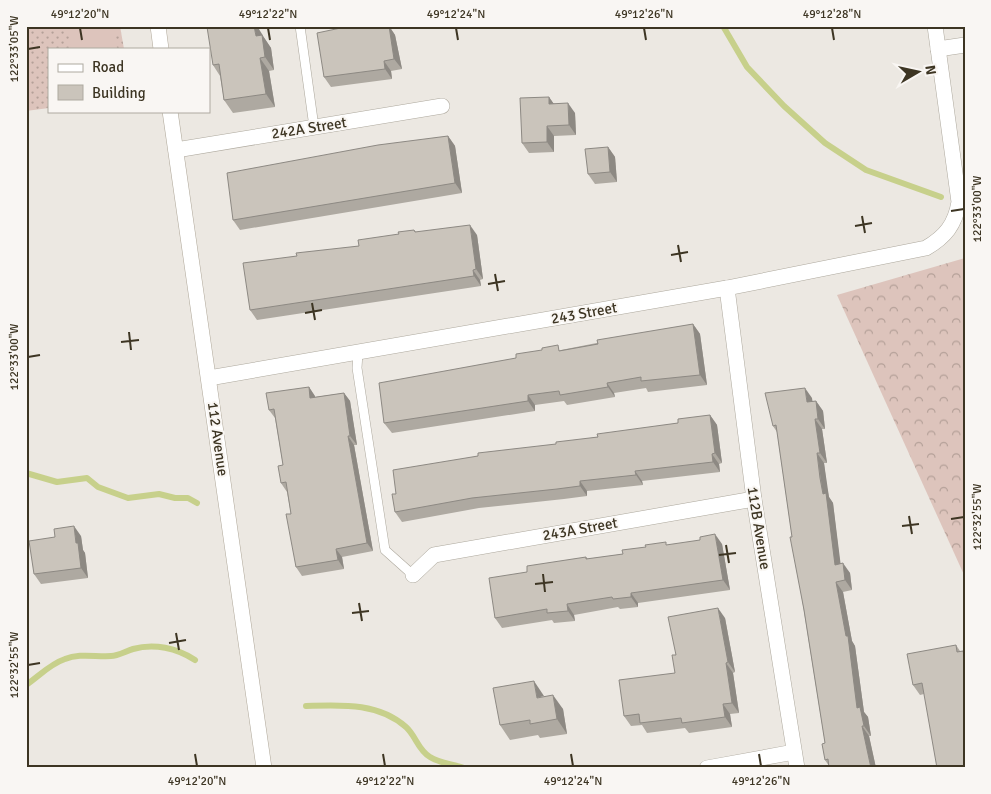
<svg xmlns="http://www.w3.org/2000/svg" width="991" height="794" font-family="Signika,sans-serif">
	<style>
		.grass { fill: url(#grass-dots) }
		.forest { fill: url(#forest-crowns) }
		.pitch { fill: #ddc4bc }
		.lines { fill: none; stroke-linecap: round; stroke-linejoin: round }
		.stream { stroke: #c7d08b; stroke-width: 6 }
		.lane-casing { stroke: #ada89d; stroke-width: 10 }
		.street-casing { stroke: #ada89d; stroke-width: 16 }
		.secondary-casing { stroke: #afa799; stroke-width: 16 }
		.lane { stroke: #fff; stroke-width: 9 }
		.street { stroke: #fff; stroke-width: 15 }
		.secondary { stroke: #fff; stroke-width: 15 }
		.wall { fill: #aea9a1 }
		.shaded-wall { fill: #8d8983 }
		.building { fill: #cac4bb; stroke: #8d8983 }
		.ticks { fill: none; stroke: #3d3523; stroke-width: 2 }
		.labels { text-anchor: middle; stroke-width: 4; stroke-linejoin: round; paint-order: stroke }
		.street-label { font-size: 15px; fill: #3d3523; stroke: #f9f6f3 }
		.neatline { fill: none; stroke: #3d3523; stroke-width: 2 }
		.ticks-label { font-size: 12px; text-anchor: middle; fill: #3d3523 }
	</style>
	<defs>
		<pattern id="grass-dots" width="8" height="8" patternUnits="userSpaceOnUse" patternTransform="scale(1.25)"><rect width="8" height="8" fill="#ddc4bc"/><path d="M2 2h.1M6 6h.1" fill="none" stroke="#b4a098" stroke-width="1.8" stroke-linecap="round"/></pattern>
		<pattern id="forest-crowns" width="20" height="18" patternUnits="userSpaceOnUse" patternTransform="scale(1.25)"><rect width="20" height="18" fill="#ddc4bc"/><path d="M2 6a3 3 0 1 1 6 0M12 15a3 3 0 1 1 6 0" fill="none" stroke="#b4a098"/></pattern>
	</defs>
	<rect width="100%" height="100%" fill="#ece8e2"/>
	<path class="grass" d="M26,26H120L124,49H49V108L26,111Z"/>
	<path class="forest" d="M965,258V577L837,295Z"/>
	<path class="pitch" d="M67,26H114L117,49H71Z"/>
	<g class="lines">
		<g class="stream">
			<path d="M723,26L747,67L784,106L825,143L866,170L941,197"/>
			<path d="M26,473L57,482L87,478L98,487L128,498L159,494L175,498H188L197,503"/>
			<path d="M26,685C39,676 50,664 65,659C79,653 96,657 111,656C118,656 126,651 133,649C154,643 177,648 195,660"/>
			<path d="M306,706C340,705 378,702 406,727C416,736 418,750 430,757C439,763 453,764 464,768"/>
		</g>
		<g class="lane-casing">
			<g id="lane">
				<path d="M300,26L314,127"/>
				<path d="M358,353L357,368L385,550L413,575"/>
			</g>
		</g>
		<g class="street-casing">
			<g id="street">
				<path d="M938,49L965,45"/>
				<path d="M176,150L442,106"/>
				<path d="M727,288L754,499L797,768"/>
				<path d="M209,378L727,288L926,248C945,237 955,225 959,202L935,26"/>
				<path d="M413,575L434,555L754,499"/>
				<path d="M707,768L794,752"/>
			</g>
		</g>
		<g class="secondary-casing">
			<g id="secondary">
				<path d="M158,26L161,49"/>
				<path d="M170,111L264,768"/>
			</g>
		</g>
		<use href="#lane" class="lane"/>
		<use href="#street" class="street"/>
		<use href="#secondary" class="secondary"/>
	</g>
	<g class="wall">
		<path d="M380,26H389L395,35L402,69L391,71L392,79L331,87L324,77L373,28Z"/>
		<path d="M262,34L263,36L271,48L274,70L269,71L275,107L233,113L224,100L220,76L213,65Z"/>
		<path d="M549,97L553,103L575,113L576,135L554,136V152L529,153L522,143Z"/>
		<path d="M448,136L455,146L462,193L240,230L233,220Z"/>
		<path d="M608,147L615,157L617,182L595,184L588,174Z"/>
		<path d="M414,230L416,232L477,235L483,279L480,280L481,286L257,320L250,310L297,256L359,246Z"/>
		<path d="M693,324L700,334L707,385L648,392L646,388L614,393L615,397L567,405L564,401L535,405V411L392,433L384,423L561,350Z"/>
		<path d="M309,387L315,397L344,393L350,401L357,445H354L373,551L342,557L344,569L302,576L296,567L291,514L287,492L281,483L283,465L275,418L269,410Z"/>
		<path d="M812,398V401H816L823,411L825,429H822L827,463H824L827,488L829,497L833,503L840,564L850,573L852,590L843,592L852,641L855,646L864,712L868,717L871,736H869L876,768H829V766L825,760V743L792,537L777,432L773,426Z"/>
		<path d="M710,415L717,425L722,463L719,464L720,472L642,481L643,485L587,491V496L564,499L479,508L402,522L395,512L396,494L478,456L556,444L678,423Z"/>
		<path d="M81,536L83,550L85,553L88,578L41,584L34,574Z"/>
		<path d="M722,544L730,590L638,603V607L620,609L618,607L574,615L575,621L554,623L552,620L502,628L495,618L527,572L586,557L588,559L623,554L668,545Z"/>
		<path d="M725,618L735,672L733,673L739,713L730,714L732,727L689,733L685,728L647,733L642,725L631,726L624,716L675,673L676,655Z"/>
		<path d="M956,645L960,651H963L965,653V768L924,694L920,695L913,685Z"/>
		<path d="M545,696L563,709L567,734L540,738L538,735L510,740L500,725Z"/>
	</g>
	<g class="shaded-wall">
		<path d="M254,26H257L262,34L263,36L271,48L274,70L265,57L256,36Z"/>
		<path d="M389,26L395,35L402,69L394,59Z"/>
		<path d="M260,58L269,71L275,107L266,94Z"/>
		<path d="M384,61L391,71L392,79L385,69Z"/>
		<path d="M549,97L556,107L549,104Z"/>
		<path d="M568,103L575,113L576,135L569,125Z"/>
		<path d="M547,126L554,136V152L547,142Z"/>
		<path d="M448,136L455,146L462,193L455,183Z"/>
		<path d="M608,147L615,157L617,182L610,172Z"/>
		<path d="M470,225L477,235L483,279L476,269Z"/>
		<path d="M473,270L480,280L481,286L474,276Z"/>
		<path d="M693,324L700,334L707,385L700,375Z"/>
		<path d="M607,383L614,393L615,397L608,387Z"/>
		<path d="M309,387L315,396L316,407L310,398Z"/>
		<path d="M805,388L812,398L814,412L807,402Z"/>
		<path d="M344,393L350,401L357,445L350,436Z"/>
		<path d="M528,395L535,405V411L528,401Z"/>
		<path d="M816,401L823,411L825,429L818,419Z"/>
		<path d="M710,415L717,425L722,463L715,453Z"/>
		<path d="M815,419L822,429L827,463L820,453Z"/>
		<path d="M348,436L354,445L373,551L367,543Z"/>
		<path d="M817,453L824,463L829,497L833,503L842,575L835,565L823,494Z"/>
		<path d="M712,454L719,464L720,472L713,462Z"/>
		<path d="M635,471L642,481L643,485L636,475Z"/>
		<path d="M580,481L587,491V496L580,486Z"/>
		<path d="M74,526L81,536L83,550L85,553L88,578L81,568L76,543Z"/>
		<path d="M715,534L722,544L730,590L723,580Z"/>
		<path d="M336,549L342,557L344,569L338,560Z"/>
		<path d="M843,563L850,573L852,590L845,580Z"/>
		<path d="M836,582L843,592L852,641L855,646L864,712L868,717L871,736L864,726L857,708L846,636Z"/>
		<path d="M631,593L638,603V607L631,597Z"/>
		<path d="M567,604L574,615L575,621L568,611Z"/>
		<path d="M718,608L725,618L735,672L728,662Z"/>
		<path d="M726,663L733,673L739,713L732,703Z"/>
		<path d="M534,681L544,696L537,698Z"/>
		<path d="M553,695L563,709L567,734L557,719Z"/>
		<path d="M723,704L730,714L732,727L725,717Z"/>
		<path d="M862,726L869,736L876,768H871Z"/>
	</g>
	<g class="building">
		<path d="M214,26H254L256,36L262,35L265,57L260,58L266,94L224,100L219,64L213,65L207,27Z"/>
		<path d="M350,26H370V28L380,26H389L394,59L384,61L385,69L324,77L317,33Z"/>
		<path d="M549,97V104L568,103L569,125L547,126V142L522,143L520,98Z"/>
		<path d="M448,136L455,183L233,220L227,173L378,145Z"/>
		<path d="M608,147L610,172L588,174L585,149Z"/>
		<path d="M470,225L476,269L473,270L474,276L250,310L243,263L297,256L296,253L359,246L358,240L399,234L398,232L414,230L415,232Z"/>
		<path d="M693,324L700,375L641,381V377L607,383L608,387L560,395L559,391L528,395V401L384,423L379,383L516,358V354L542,350V348L558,345L559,351L598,344L597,340Z"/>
		<path d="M309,387L310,398L344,393L350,436H348L367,543L336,549L338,560L296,567L286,514H291L286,482L281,483L278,466L283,465L274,409L269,410L266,393Z"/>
		<path d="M805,388L807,402L816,401L818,419H815L820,453H817L820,478L823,494L826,493L835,565L843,563L845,580L836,582L846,636H848L857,708L860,707L864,726H862L871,768H829L828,759L825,760L822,744L825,743L804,610L790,537H792L776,425L773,426L765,393Z"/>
		<path d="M710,415L715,453L712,454L713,462L635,471L636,475L580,481V486L557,489L472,498L395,512L392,494H396L393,470L478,456V453L556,444V442L598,437L597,434L678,423V419Z"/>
		<path d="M74,526L76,543H78L81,568L34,574L29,541L55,537L54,529Z"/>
		<path d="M715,534L723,580L631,593V597L613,599L612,597L567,604L568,611L547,613V609L495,618L489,578L527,572V566L586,557V559L623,554L622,550L646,547L645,545L666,542V545L700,540V537Z"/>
		<path d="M718,608L728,662L726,663L732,703L723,704L725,717L682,723L681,718L640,723L639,714L624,716L619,680L675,673L672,655H676L668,617Z"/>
		<path d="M956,645L957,652L963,651L965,659V768H937L922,683L913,685L907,654Z"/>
		<path d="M534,681L537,698L553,695L557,719L530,724V720L500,725L493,688Z"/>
	</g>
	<path class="ticks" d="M80,28L82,40M268,28L270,40M456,28L458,40M644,28L646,40M832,28L834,40M28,49L40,47M951,211L964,209M862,216L865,233M855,226L872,223M678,245L681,262M671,255L688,252M495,274L498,291M488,284L505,281M312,303L315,320M305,313L322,310M129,332L131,350M121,342L139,340M28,357L40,355M909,516L912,534M951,519L964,517M902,526L919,524M726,545L729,563M719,555L736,553M543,574L545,592M535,584L553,582M359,603L362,621M352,613L369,611M176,633L179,650M169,643L186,640M28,665L40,663M195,754L197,766M383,754L385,766M571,754L573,766M759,754L761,766"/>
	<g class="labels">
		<g class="street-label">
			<text transform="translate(309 128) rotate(-9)" y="5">242A Street</text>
			<text transform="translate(584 313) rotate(-10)" y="5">243 Street</text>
			<text transform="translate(218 439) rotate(82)" y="5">112 Avenue</text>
			<text transform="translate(759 528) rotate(81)" y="5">112B Avenue</text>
			<text transform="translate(580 529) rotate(-10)" y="5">243A Street</text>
		</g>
	</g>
	<rect width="991" height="794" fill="none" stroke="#f9f6f3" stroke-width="55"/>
	<rect x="48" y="48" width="162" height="65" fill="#f9f6f3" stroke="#aea9a0"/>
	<rect x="58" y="64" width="25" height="8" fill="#ffffff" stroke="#aea9a0"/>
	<text x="92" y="72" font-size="15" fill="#3d3523">Road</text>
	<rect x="58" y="85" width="25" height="15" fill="#cac4bb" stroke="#aea9a0"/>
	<text x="92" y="98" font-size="15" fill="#3d3523">Building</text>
	<g transform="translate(918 72) rotate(81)" stroke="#f9f6f3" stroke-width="4" paint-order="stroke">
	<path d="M0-4L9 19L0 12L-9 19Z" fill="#3d3523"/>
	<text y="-8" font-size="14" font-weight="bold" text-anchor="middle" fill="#3d3523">N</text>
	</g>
	<rect x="28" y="28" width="936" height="738" class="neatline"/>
	<g class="ticks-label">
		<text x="80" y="18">49°12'20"N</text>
		<text x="268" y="18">49°12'22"N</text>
		<text x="456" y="18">49°12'24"N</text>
		<text x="644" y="18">49°12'26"N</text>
		<text x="832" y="18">49°12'28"N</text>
		<text transform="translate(14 49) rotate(-90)" y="4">122°33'05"W</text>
		<text transform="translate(977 209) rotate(-90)" y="4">122°33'00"W</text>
		<text transform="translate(14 357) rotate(-90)" y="4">122°33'00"W</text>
		<text transform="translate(977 517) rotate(-90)" y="4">122°32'55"W</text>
		<text transform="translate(14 665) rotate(-90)" y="4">122°32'55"W</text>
		<text x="197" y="785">49°12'20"N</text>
		<text x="385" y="785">49°12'22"N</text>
		<text x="573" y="785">49°12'24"N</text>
		<text x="761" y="785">49°12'26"N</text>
	</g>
</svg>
